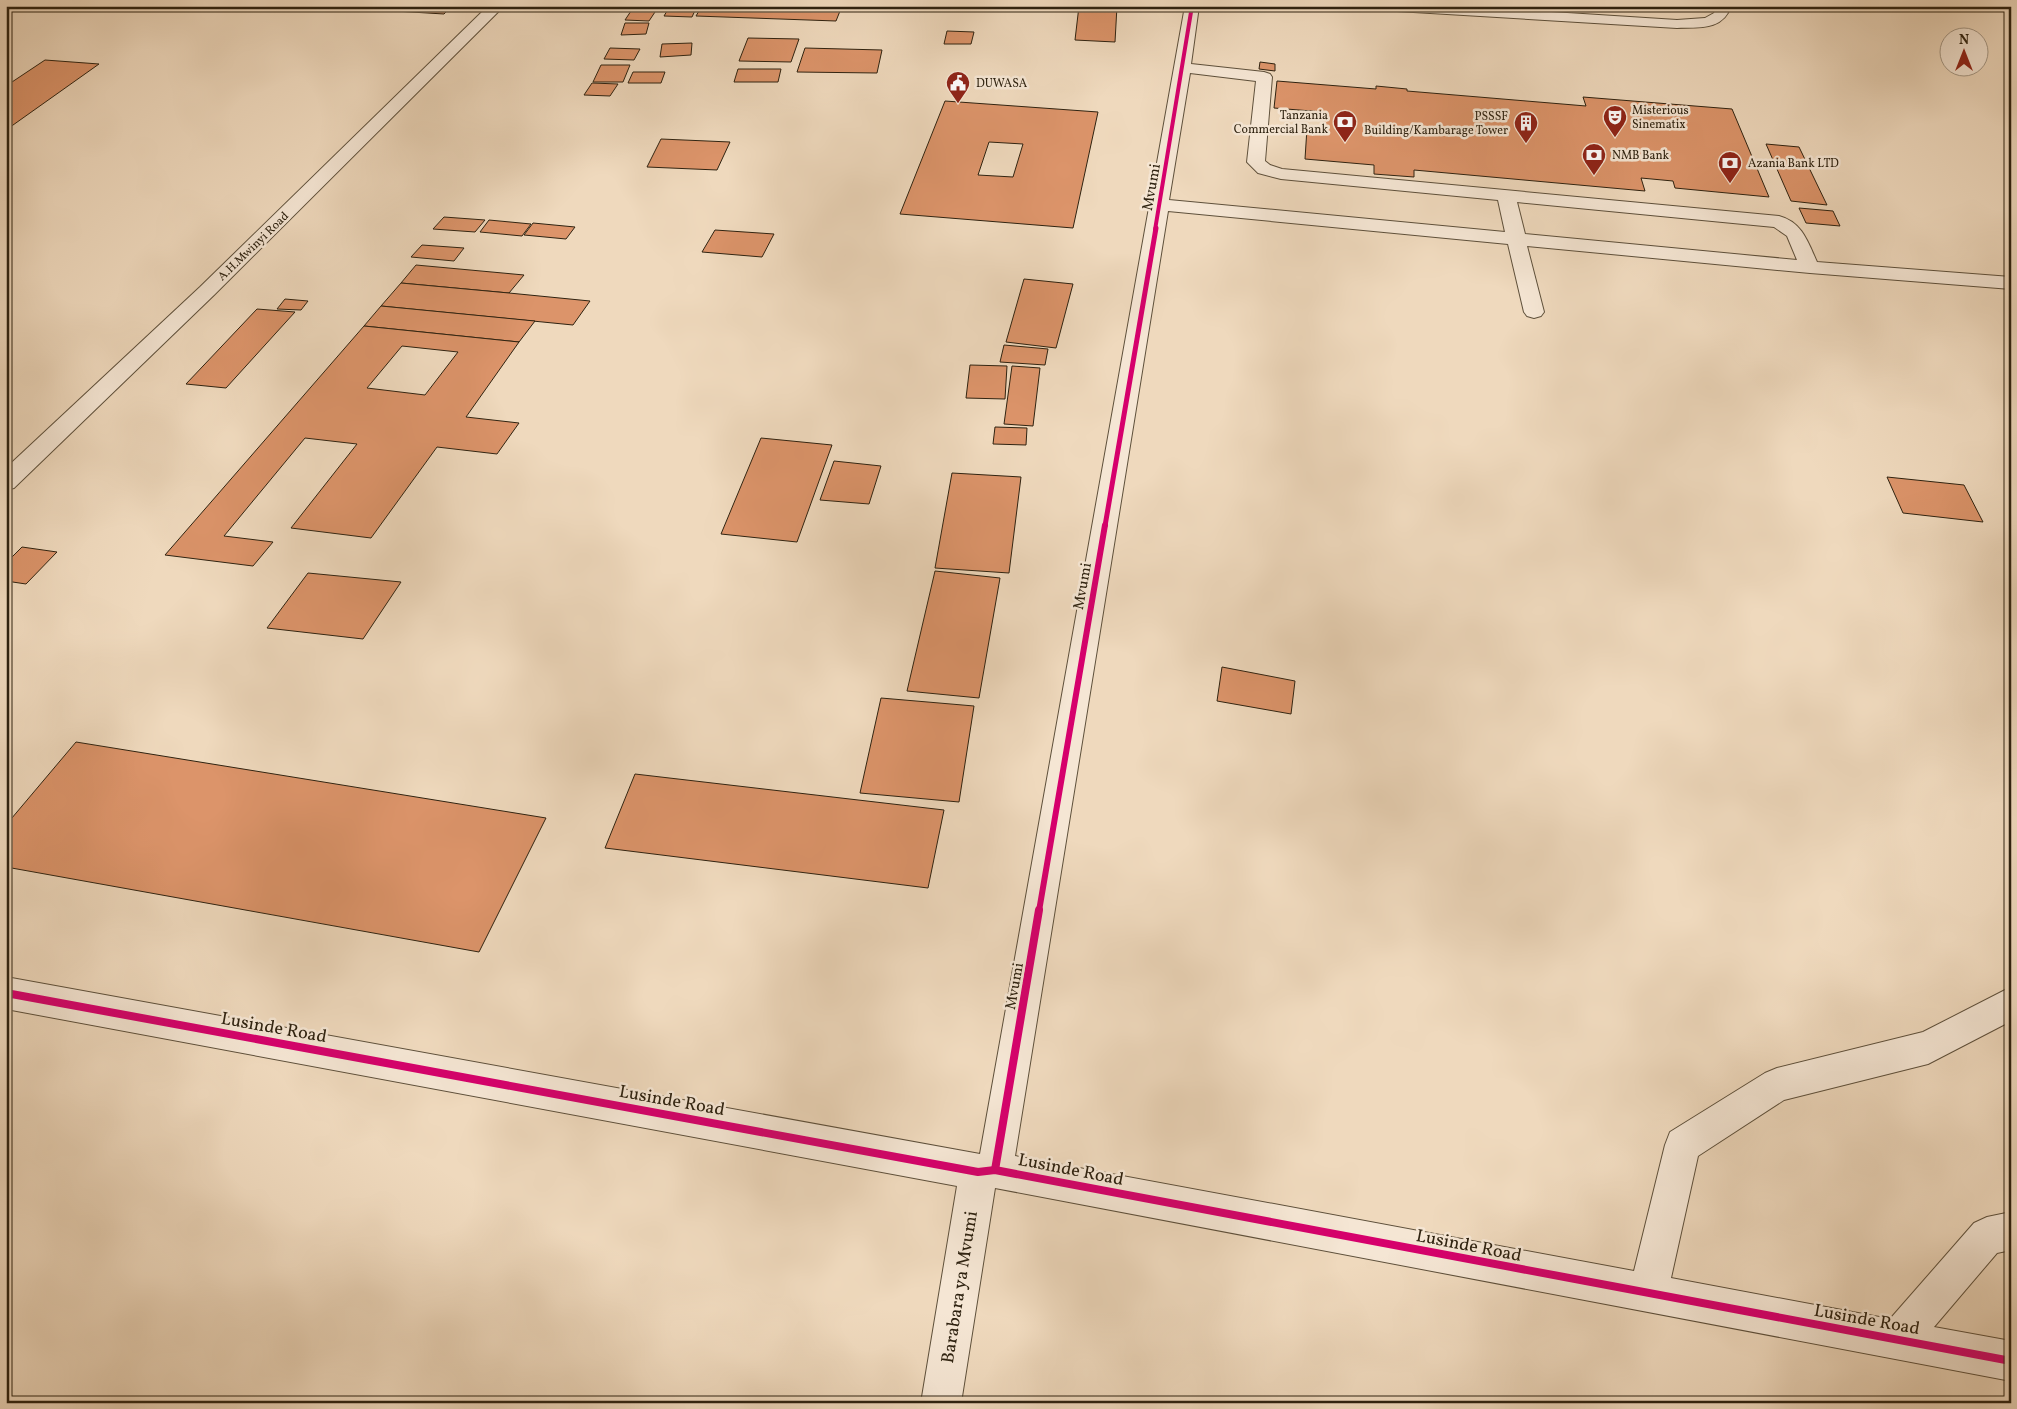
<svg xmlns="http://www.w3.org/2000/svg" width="2017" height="1409" font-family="Vollkorn,serif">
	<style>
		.building { fill: #dc946a; stroke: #2e2210; fill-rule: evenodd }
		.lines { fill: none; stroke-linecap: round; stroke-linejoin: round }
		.minor-casing { stroke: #5e503b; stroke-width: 2 }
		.minor { fill: #f5e6d4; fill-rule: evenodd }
		.cycleway-far3-casing { stroke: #f5e6d4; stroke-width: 5.5 }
		.cycleway-far2-casing { stroke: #f5e6d4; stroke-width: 8 }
		.cycleway-far1-casing { stroke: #f5e6d4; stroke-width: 9 }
		.cycleway-casing { stroke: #f5e6d4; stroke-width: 11 }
		.cycleway-far3 { stroke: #d6006c; stroke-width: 4 }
		.cycleway-far2 { stroke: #d6006c; stroke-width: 5 }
		.cycleway-far1 { stroke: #d6006c; stroke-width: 6 }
		.cycleway { stroke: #d6006c; stroke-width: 8 }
		.labels { text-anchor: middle; stroke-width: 5; stroke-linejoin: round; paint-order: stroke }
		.far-poi-label { font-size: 12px; fill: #2e2210; stroke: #f5e6d4; text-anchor: start }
		.far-street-label { font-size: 12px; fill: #2e2210; stroke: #f5e6d4 }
		.street-label { font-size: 15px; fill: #2e2210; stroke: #f5e6d4 }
		.near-street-label { font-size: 18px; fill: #2e2210; stroke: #f5e6d4 }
	</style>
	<rect width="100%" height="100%" fill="#efd9bd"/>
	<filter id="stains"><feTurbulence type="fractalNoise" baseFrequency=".004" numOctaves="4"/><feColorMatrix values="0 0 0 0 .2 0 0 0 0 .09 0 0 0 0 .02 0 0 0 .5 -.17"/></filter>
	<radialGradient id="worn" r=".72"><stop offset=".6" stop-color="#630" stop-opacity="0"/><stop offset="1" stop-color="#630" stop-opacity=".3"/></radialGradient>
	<g class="building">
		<path d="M312,6H452L444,14Z"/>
		<path d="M670,6H697L692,17L664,16Z"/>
		<path d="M702,6H721L840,11L836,21L696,16Z"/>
		<path d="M1079,6H1117L1115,42L1075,40Z"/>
		<path d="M633,8L657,9L649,21L625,20Z"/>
		<path d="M625,23H649L646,34L621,35Z"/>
		<path d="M947,31L974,32L971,44H944Z"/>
		<path d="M748,38L799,39L791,62L739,61Z"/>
		<path d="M692,43L691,55L660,57L662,44Z"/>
		<path d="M610,48L640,49L634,60L604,59Z"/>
		<path d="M805,48L882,50L877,73L797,72Z"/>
		<path d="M45,60L99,64L6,130V86Z"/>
		<path d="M1260,62L1275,64V71L1259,69Z"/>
		<path d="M601,65H630L623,82H593Z"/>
		<path d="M738,69H781L778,82H734Z"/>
		<path d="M633,72H665L661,83H628Z"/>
		<path d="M1277,81L1376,89V86L1407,89V91L1586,106L1583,97L1732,109L1769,197L1675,188L1673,181L1641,178L1645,191L1414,170V177L1374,174V165L1305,159L1307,128L1323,129L1324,112L1274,108Z"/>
		<path d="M592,83L618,84L610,96L584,95Z"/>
		<path d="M945,101L1098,112L1073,228L900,214ZM989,142L1023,144L1013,177L978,175Z"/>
		<path d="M661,139L730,142L717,170L647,167Z"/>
		<path d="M1766,144L1799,147L1827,205L1791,201Z"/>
		<path d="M1799,208L1833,211L1840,226L1806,223Z"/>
		<path d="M444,217L485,220L475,232L433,229Z"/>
		<path d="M489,220L531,224L522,236L480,232Z"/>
		<path d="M533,223L575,227L566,239L524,235Z"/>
		<path d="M715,230L774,234L762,257L702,252Z"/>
		<path d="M422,245L464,248L454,261L411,257Z"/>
		<path d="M416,265L524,275L509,293L401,283Z"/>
		<path d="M1024,279L1073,284L1056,348L1006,342Z"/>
		<path d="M401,283L509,293L590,301L573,325L381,306Z"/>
		<path d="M285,299L308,301L301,310L277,309Z"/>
		<path d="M381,306L535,321L519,342L364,326Z"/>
		<path d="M257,309L295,312L226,388L186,384Z"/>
		<path d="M364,326L519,342L466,417L519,423L497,454L437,447L371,538L291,528L357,444L305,438L224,536L273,542L253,566L165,555ZM402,346L458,352L425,395L367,388Z"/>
		<path d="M1004,345L1048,349L1045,365L1000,362Z"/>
		<path d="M970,365L1007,366L1005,399L966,398Z"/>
		<path d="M1012,366L1040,368L1033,426L1004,424Z"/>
		<path d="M995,427L1027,428L1026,445L993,444Z"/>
		<path d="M761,438L832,445L797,542L721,534Z"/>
		<path d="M834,461L881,466L869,504L820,500Z"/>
		<path d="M952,473L1021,477L1009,573L935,568Z"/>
		<path d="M1887,477L1964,485L1983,522L1903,513Z"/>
		<path d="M22,547L57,552L26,584L6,581V563Z"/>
		<path d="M935,571L1000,578L979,698L907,691Z"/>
		<path d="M308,573L401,582L363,639L267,628Z"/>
		<path d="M1222,667L1295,681L1291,714L1217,701Z"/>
		<path d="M881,698L974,706L959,802L860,793Z"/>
		<path d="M76,742L546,818L479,952L6,867V825Z"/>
		<path d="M635,774L944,810L928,888L605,848Z"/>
	</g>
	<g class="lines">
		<g class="minor-casing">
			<g id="minor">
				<path d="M488,6H504L214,295L14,488L6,490V468L200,287Z"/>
				<path d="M1185,6H1199L1191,64L1264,72L1270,74L1272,77L1265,161L1270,165L1282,169L1779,216C1802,222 1808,242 1817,262L2011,277V289L1810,273L1527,246L1544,312L1541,316L1534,318L1527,316L1524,312L1508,244L1168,211L1015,1156L1634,1271L1665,1145L1670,1132L1765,1073L1777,1068L1923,1032L2011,987V1021L1928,1064L1784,1100L1698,1156L1671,1278L1890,1319L1974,1223L1987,1217L2011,1212V1250L1997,1253L1934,1327L2011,1341V1381L995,1188L961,1403H921L957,1186L6,1009V977L980,1154ZM1190,73L1256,81L1247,162L1258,173L1281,179L1498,200L1505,232L1169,200ZM1517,202L1774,227L1787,236L1797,260L1525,234Z"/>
				<path d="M1373,6H1456L1677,20L1705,18L1714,13L1717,6H1731C1723,31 1698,27 1677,28L1380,10Z"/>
			</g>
		</g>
		<use href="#minor" class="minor"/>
		<g class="cycleway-far3-casing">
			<path id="cycleway-far3" d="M1155,230L1192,6"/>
		</g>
		<g class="cycleway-far2-casing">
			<path id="cycleway-far2" d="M1105,526L1156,228"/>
		</g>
		<g class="cycleway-far1-casing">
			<path id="cycleway-far1" d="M1039,911L1105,525"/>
		</g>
		<g class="cycleway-casing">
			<g id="cycleway">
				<path d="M6,993L978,1172L995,1170L2011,1361"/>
				<path d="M995,1170L1039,910"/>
			</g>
		</g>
		<use href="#cycleway-far3" class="cycleway-far3"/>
		<use href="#cycleway-far2" class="cycleway-far2"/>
		<use href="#cycleway-far1" class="cycleway-far1"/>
		<use href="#cycleway" class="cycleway"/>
	</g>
	<defs>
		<g id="civic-pin" transform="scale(1.25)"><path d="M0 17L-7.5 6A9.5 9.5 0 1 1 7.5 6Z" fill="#8f2418" stroke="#f5e6d4"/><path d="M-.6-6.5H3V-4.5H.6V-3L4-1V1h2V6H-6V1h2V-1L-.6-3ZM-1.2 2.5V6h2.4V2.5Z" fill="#fff"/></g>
		<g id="theatre-pin" transform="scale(1.25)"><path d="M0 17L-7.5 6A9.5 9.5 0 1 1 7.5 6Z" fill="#8f2418" stroke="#f5e6d4"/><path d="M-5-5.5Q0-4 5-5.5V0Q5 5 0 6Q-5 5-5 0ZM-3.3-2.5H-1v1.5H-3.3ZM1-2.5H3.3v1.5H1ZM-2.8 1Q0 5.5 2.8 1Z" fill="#fff"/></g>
		<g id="bank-pin" transform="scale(1.25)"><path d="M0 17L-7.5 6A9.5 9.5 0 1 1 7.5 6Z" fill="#8f2418" stroke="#f5e6d4"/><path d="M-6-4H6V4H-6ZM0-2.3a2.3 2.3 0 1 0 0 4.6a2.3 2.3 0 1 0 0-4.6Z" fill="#fff"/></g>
		<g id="building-pin" transform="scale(1.25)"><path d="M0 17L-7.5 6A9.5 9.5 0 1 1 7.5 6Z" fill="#8f2418" stroke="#f5e6d4"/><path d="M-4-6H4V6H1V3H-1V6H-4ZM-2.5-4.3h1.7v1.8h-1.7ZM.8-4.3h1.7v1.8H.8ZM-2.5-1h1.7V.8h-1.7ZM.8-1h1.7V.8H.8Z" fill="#fff"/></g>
	</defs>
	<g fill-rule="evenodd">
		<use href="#civic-pin" x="958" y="83"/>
		<use href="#theatre-pin" x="1615" y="117"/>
		<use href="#bank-pin" x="1345" y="122"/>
		<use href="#building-pin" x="1526" y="123"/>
		<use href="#bank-pin" x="1594" y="155"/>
		<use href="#bank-pin" x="1730" y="163"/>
	</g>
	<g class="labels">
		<g class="far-poi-label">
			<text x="976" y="87">DUWASA</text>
			<text x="1632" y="114">Misterious<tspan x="1632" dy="14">Sinematix</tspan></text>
			<text x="1328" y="119" text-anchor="end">Tanzania<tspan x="1328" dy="14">Commercial Bank</tspan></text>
			<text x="1508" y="120" text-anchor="end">PSSSF<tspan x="1508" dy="14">Building/Kambarage Tower</tspan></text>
			<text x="1612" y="159">NMB Bank</text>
			<text x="1748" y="167">Azania Bank LTD</text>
		</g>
		<g class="far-street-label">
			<text transform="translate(253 246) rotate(-44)" y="4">A.H.Mwinyi Road</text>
		</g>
		<g class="street-label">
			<text transform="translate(1151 187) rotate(-80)" y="5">Mvumi</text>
			<text transform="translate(1082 586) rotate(-80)" y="5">Mvumi</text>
			<text transform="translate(1014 986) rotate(-80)" y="5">Mvumi</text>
		</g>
		<g class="near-street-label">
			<text transform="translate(274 1027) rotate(10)" y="6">Lusinde Road</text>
			<text transform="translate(672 1100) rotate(10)" y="6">Lusinde Road</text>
			<text transform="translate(1071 1169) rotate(11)" y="6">Lusinde Road</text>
			<text transform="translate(1469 1245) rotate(11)" y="6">Lusinde Road</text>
			<text transform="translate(959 1287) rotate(-81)" y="6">Barabara ya Mvumi</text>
			<text transform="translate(1867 1319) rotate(10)" y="6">Lusinde Road</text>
		</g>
	</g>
	<rect width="2017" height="1409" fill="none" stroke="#efd9bd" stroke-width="25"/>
	<rect x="8" y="8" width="2002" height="1394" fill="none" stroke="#2e2210" stroke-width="2.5"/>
	<rect x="12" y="12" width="1992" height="1384" fill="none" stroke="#2e2210"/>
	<g transform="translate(1964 52)"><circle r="24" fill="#f5e6d4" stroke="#a59886"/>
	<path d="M0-4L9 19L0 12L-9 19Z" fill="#8f2418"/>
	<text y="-8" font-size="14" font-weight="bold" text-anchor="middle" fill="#2e2210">N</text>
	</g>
	<rect width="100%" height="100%" filter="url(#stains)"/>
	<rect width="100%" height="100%" fill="url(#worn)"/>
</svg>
